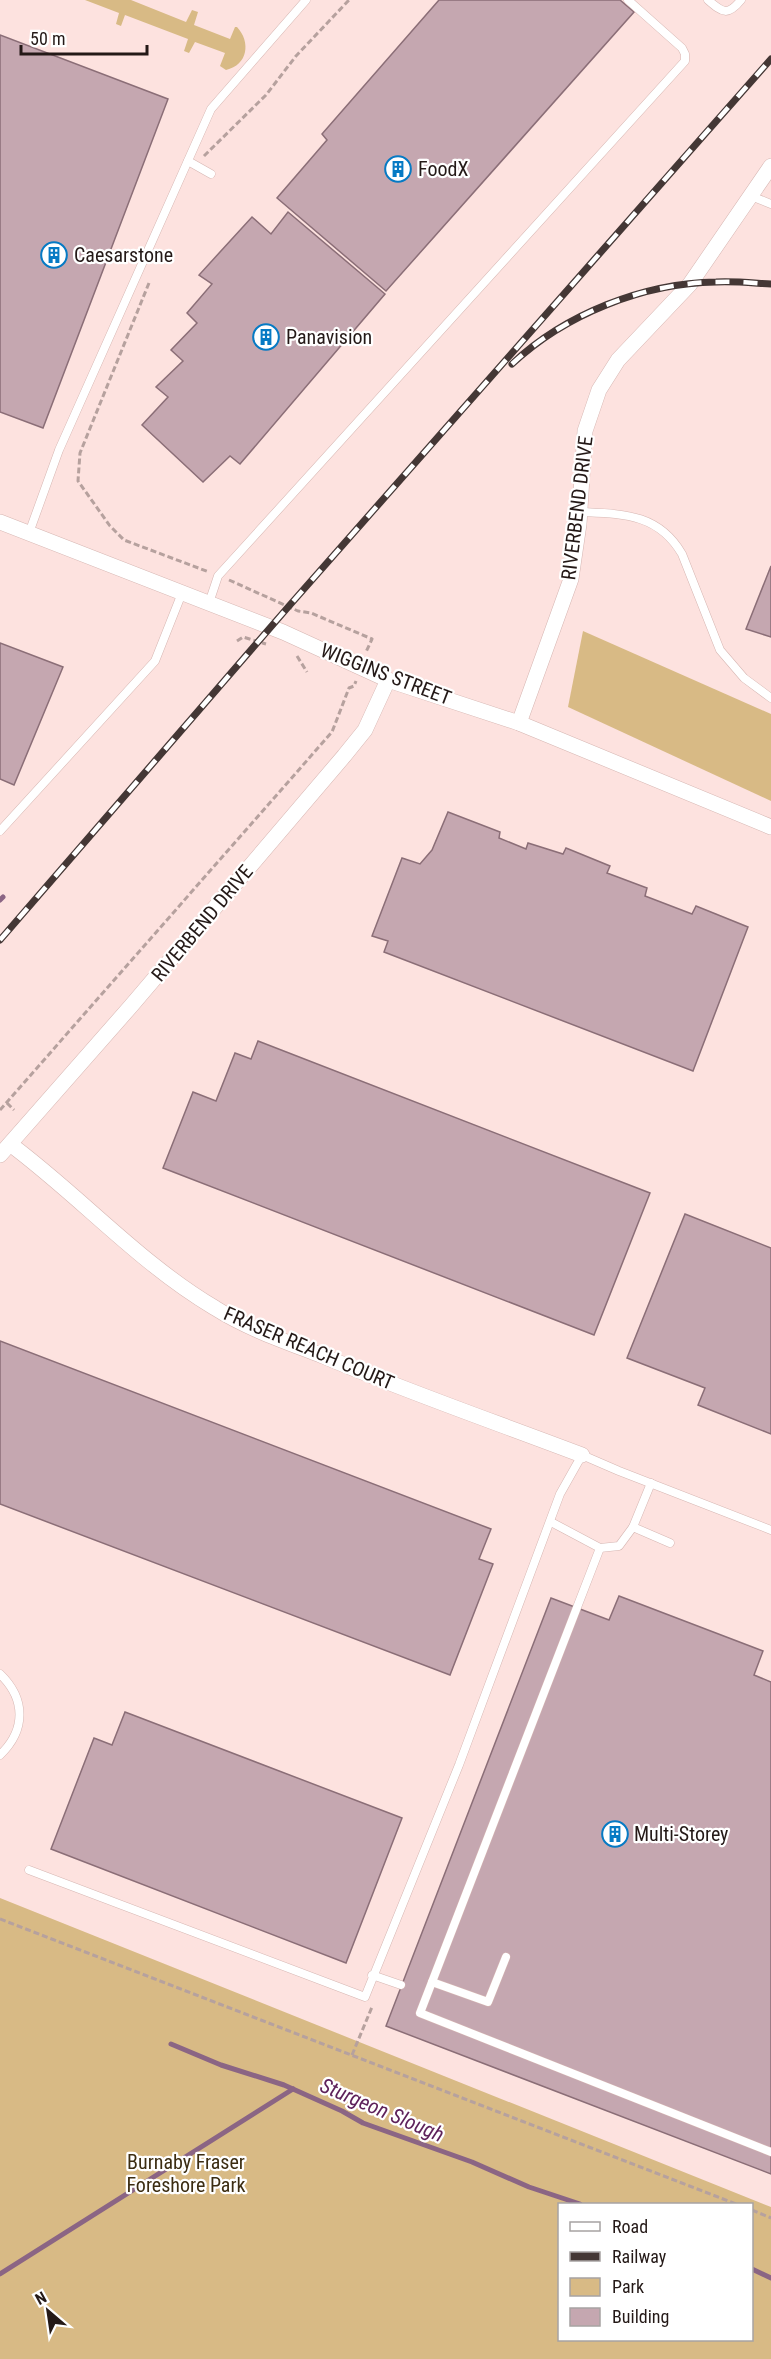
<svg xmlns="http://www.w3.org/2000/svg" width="771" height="2359" font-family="'Roboto Condensed',sans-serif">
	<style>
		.green { fill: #d8ba85; fill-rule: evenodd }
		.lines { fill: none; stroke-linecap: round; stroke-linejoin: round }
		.stream { stroke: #8b6584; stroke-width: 5 }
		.building { fill: #c5a7b0; stroke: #8b6e77; stroke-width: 1.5 }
		.service-casing { stroke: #d6b6b2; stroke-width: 9 }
		.minor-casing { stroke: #d6b6b2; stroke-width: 16 }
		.path { stroke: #b6a19e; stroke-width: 3; stroke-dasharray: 6 3; stroke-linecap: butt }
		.service { stroke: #fff; stroke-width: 8 }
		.minor { stroke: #fff; stroke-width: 15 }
		.rail-casing { stroke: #443735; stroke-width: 7 }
		.rail { stroke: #fff; stroke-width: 4.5; stroke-dasharray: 14; stroke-linecap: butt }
		.labels { text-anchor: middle; stroke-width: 4.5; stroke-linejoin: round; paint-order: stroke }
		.poi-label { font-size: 20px; fill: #241917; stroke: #fff; text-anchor: start }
		.street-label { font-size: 20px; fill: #241917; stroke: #fff }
		.park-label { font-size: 20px; fill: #3c2d12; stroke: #fff }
		.water-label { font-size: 21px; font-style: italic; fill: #5e225b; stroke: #fff }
	</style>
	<rect width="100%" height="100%" fill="#fde2df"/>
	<g class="green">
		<path d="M85,0H131L186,22L192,10L198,12L194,25L230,39L235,27H237C251,42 248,65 226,70L220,66L225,53L195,42L189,53L184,51L188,39L125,15L121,26L116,24L119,13Z"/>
		<path d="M583,631L771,714V801L568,707Z"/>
		<path d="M0,1898L771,2207V2359H0ZM560,2204H752V2340H560Z"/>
	</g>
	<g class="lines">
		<g class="stream">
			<path d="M0,900L3,897"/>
			<path d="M171,2044L221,2065L284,2085L342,2111L363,2123L472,2162L529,2187L580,2204"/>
			<path d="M752,2269L771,2278"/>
			<path d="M0,2274L293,2089"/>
		</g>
	</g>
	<g class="building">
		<path d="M439,0H620L634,12L386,291L277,198L327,140L322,134Z"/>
		<path d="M0,35L168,99L43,428L0,412Z"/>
		<path d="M288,212L385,294L240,464L230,456L203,482L142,425L168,397L156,387L183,361L171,350L197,323L187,313L212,284L199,275L252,217L271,234Z"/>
		<path d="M771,566V637L746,629Z"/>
		<path d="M0,643L63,667L14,785L0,779Z"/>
		<path d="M448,812L500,832L499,838L526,849L528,843L563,854L566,848L610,866L607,873L647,888L645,896L692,914L696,906L748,927L693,1071L384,952L388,941L372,936L402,858L420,864L432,850Z"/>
		<path d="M258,1041L650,1193L594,1335L163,1168L193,1092L216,1101L235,1053L251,1059Z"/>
		<path d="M685,1214L771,1248V1434L698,1405L705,1388L627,1358Z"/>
		<path d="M0,1341L491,1529L479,1559L493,1564L450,1675L0,1504Z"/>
		<path d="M619,1596L763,1651L754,1675L771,1682V2174L386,2026L551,1598L609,1620Z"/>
		<path d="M125,1712L402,1818L346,1963L51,1849L94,1738L112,1745Z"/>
	</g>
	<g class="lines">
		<g class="service-casing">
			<g id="service">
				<path d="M708,0C723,13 728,16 741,0"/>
				<path d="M188,161L211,174"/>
				<path d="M751,196L771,204"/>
				<path d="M580,512C622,514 658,513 682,554L720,650L744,678L771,698"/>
				<path d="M29,533L59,450L211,109L306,0"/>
				<path d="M209,603L218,576L685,61V54L682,48L628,0"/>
				<path d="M0,831L155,661L182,593"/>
				<path d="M551,1522L600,1548L619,1546L633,1527L651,1483"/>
				<path d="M633,1527L670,1543"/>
				<path d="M0,1674C26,1699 26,1730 0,1755"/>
				<path d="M29,1870L365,1997L459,1765L560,1494L582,1455L619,1471L771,1530"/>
				<path d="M506,1957L488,2002L432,1982L600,1548"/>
				<path d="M372,1975L401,1985"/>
				<path d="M432,1982L420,2013L771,2152"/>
			</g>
		</g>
		<g class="minor-casing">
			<g id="minor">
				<path d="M0,522L283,632L388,680L519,723L771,827"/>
				<path d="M519,723L571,579L579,524L585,431L599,390L618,360L690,284L771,166"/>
				<path d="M10,1144C80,1196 139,1263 215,1308C248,1329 287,1342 323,1356C408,1392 495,1422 582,1455"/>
				<path d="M0,1155L131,1006L344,756L365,730L388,680"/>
			</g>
		</g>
		<g class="path">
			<path d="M204,156L266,95L296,56L349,0"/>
			<path d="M149,283L80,453L78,481L110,526L124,540L209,572"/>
			<path d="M229,580L298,611L311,613L372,639L366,652"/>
			<path d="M237,641L243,637L266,644"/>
			<path d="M297,656L307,672"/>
			<path d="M7,1103L14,1110"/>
			<path d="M0,1110L332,732L349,688L354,686L356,681"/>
			<path d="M0,1919L736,2204"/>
			<path d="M352,2055L372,2007"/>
			<path d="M752,2210L771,2218"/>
		</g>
		<use href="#service" class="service"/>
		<use href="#minor" class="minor"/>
		<g class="rail-casing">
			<g id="rail">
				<path d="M512,364C565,314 644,283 716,282C734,281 753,283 771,284"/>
				<path d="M0,940L289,606L771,59"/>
			</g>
		</g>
		<use href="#rail" class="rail"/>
	</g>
	<defs>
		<g id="building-ring" transform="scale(1.35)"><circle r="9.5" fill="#fff" stroke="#067ac4" stroke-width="1.5"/><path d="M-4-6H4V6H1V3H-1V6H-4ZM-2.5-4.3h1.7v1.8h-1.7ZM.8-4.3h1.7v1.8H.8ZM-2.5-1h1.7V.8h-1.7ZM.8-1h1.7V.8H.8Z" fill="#067ac4"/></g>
	</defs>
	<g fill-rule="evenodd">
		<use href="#building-ring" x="398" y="169"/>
		<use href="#building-ring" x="54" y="255"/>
		<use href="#building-ring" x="266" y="337"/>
		<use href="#building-ring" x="615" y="1834"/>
	</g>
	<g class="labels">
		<g class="poi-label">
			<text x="418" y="176">FoodX</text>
			<text x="74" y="262">Caesarstone</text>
			<text x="286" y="344">Panavision</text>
			<text x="634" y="1841">Multi-Storey</text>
		</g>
		<g class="street-label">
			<text transform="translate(577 508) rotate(-83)" y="7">RIVERBEND DRIVE</text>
			<text transform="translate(386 674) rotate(21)" y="7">WIGGINS STREET</text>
			<text transform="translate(202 923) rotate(-50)" y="7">RIVERBEND DRIVE</text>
			<text transform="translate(309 1348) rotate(23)" y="7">FRASER REACH COURT</text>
		</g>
		<g class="park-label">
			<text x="186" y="2169">Burnaby Fraser<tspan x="186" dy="23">Foreshore Park</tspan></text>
		</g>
		<g class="water-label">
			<text transform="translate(382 2110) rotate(23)" y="7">Sturgeon Slough</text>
		</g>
	</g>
	<rect x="558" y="2203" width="195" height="138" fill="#ffffff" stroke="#a7a3a2" stroke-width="1.5"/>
	<rect x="570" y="2222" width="30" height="9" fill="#ffffff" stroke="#a7a3a2" stroke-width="1.5"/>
	<text x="612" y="2233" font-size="18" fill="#241917">Road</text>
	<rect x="570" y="2252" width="30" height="9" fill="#443735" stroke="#a7a3a2" stroke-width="1.5"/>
	<text x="612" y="2263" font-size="18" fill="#241917">Railway</text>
	<rect x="570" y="2278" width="30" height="18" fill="#d8ba85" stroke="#a7a3a2" stroke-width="1.5"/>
	<text x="612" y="2293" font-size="18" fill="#241917">Park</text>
	<rect x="570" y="2308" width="30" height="18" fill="#c5a7b0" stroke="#a7a3a2" stroke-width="1.5"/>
	<text x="612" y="2323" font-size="18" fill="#241917">Building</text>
	<g transform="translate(48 2311) rotate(331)" stroke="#ffffff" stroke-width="4.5" paint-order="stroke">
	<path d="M0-4.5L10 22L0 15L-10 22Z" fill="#241917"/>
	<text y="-9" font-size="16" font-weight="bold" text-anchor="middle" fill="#241917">N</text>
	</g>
	<path d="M21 45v9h126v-9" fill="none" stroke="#241917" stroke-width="3"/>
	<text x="30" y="45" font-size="18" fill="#241917" stroke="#ffffff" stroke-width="4.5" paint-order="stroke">50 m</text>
</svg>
